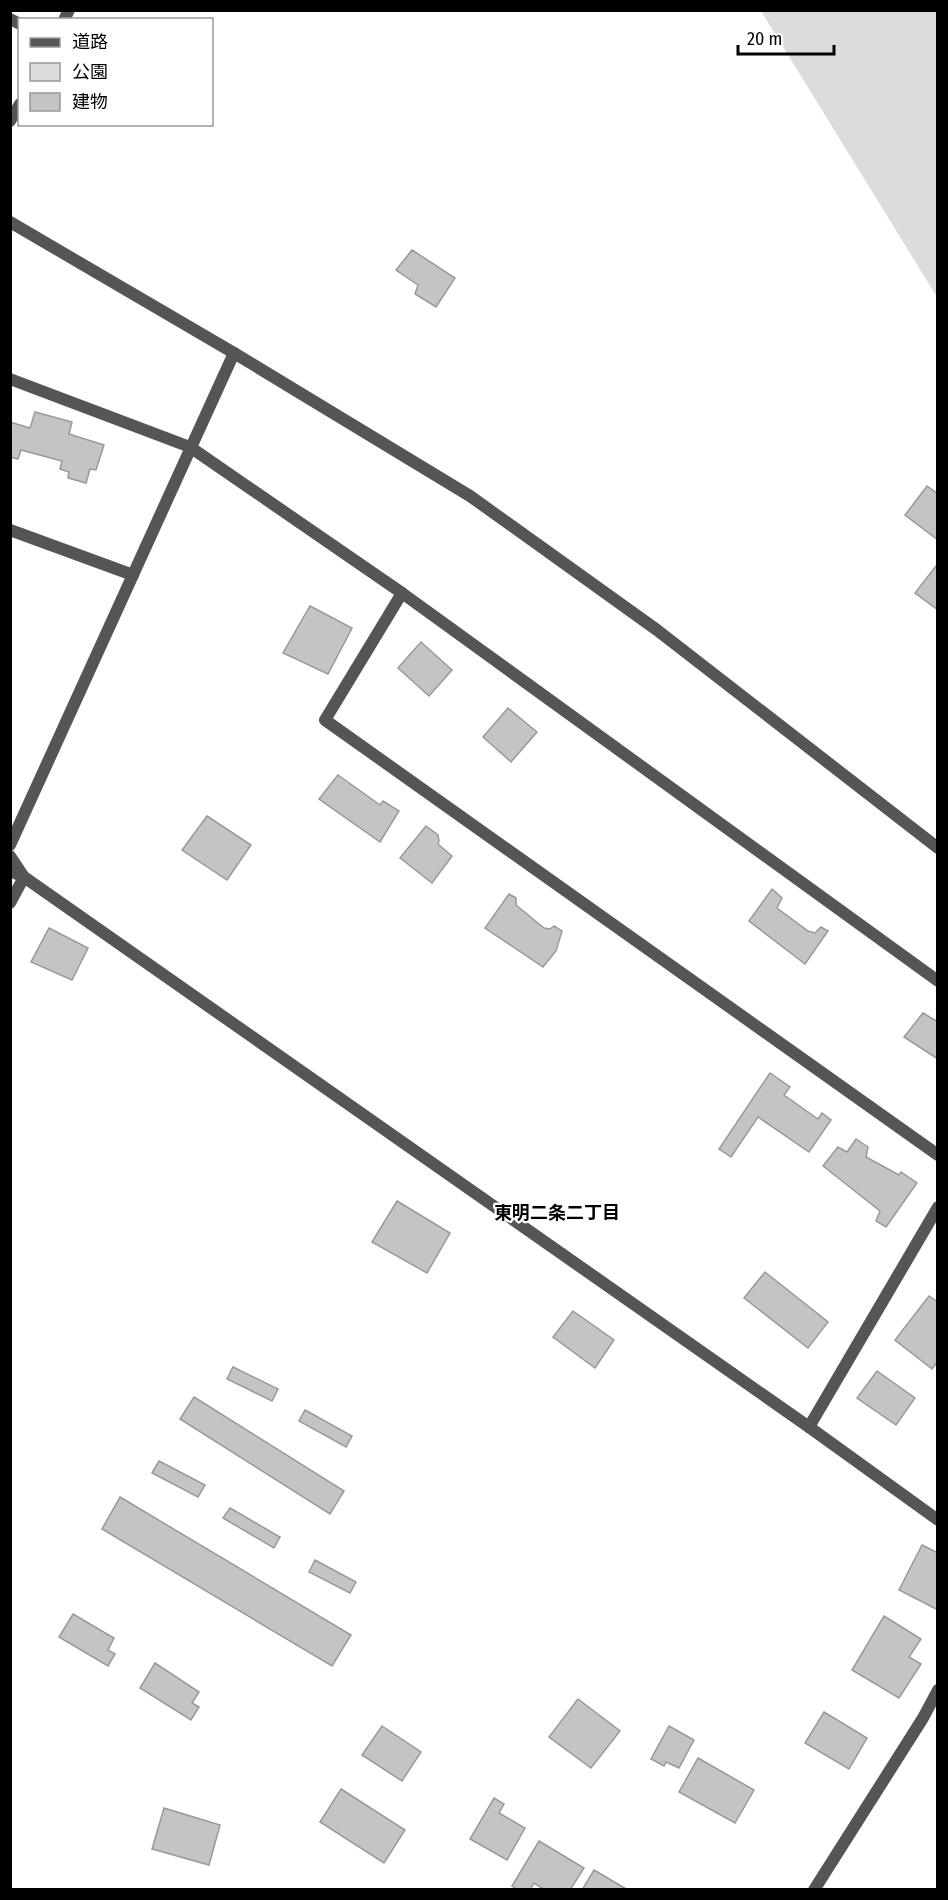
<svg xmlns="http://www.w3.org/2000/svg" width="948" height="1900" font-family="'Fira Sans Condensed','Noto Sans JP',sans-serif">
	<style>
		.green { fill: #dcdcdc }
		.building { fill: #c4c4c4; stroke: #999; stroke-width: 1.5 }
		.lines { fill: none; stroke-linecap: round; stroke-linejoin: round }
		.minor { stroke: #555; stroke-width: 12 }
		.tertiary { stroke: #555; stroke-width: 12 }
		.labels { text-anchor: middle; stroke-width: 4.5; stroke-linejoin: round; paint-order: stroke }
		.neighbourhood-label { font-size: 18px; font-weight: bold; fill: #000; stroke: #fff }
	</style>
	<rect width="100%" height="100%" fill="#fff"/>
	<path class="green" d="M761,11H937V297Z"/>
	<g class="building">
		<path d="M412,250L455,278L436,307L415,294L418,285L396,270Z"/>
		<path d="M35,412L72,422L69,434L104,445L96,470L90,469L86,483L68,478L69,472L60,469L62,461L21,450L18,459L10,457V422L30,428Z"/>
		<path d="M927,486L938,494V540L905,515Z"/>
		<path d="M936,566L938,567V610L915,593Z"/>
		<path d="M310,606L352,628L328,674L283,653Z"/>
		<path d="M421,642L452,670L429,696L398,668Z"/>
		<path d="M508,708L537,732L511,762L483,737Z"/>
		<path d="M338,775L380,805L383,801L399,811L380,842L319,799Z"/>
		<path d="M207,816L251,845L227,880L182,850Z"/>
		<path d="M426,826L438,835L439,841L438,844L452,856L432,883L400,858Z"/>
		<path d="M772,889L782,898L777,908L808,931L815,933L821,927L828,931L805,964L749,921Z"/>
		<path d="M509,894L516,898V905L544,928L550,929L554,926L562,931L556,951L543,967L485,928Z"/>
		<path d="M49,928L88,948L72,980L31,962Z"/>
		<path d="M923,1013L938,1022V1059L904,1037Z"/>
		<path d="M770,1073L790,1087L784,1095L818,1119L822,1113L831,1120L809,1152L758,1117L731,1157L719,1149Z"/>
		<path d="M856,1139L868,1147L866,1157L899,1175L901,1172L917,1183L886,1227L876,1221L880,1211L823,1166L838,1147L847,1152Z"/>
		<path d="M397,1201L450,1233L427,1273L372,1242Z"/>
		<path d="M765,1272L828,1322L808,1348L744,1298Z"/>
		<path d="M929,1296L938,1302V1361L932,1369L895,1340Z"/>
		<path d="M573,1311L614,1340L595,1368L553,1337Z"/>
		<path d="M233,1367L278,1389L272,1401L227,1379Z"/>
		<path d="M877,1371L915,1398L896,1425L857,1398Z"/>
		<path d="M194,1397L344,1491L330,1514L180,1419Z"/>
		<path d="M305,1410L352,1436L346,1447L299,1421Z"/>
		<path d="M159,1461L205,1485L198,1497L152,1473Z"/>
		<path d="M120,1497L351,1635L332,1666L102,1529Z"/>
		<path d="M230,1508L280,1537L274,1548L223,1518Z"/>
		<path d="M922,1545L938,1553V1610L899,1590Z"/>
		<path d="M315,1560L356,1582L350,1593L309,1572Z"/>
		<path d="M73,1614L114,1638L108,1650L115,1654L108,1666L59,1637Z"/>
		<path d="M884,1616L921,1639L909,1657L921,1664L899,1698L852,1670Z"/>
		<path d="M155,1663L199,1692L192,1703L199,1707L191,1720L140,1688Z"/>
		<path d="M578,1699L620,1731L591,1768L549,1737Z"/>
		<path d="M824,1712L867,1738L849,1769L805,1743Z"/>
		<path d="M382,1726L421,1752L402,1781L362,1755Z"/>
		<path d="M669,1726L694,1740L679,1768L666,1762L664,1766L651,1759Z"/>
		<path d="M698,1758L754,1790L735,1823L679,1792Z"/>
		<path d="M341,1789L405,1830L384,1863L320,1822Z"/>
		<path d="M494,1798L504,1804L499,1813L525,1828L507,1860L470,1839Z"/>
		<path d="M164,1808L220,1825L209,1865L152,1849Z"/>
		<path d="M539,1841L584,1868L570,1890H545L534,1883L530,1890H518L512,1886Z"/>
		<path d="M594,1870L628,1890H582Z"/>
	</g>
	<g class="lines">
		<g class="minor">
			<path d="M10,19L20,24"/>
			<path d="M64,20L69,10"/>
			<path d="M10,121L20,104"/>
			<path d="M10,379L190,447L402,593L938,981"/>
			<path d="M10,530L133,575"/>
			<path d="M402,593L325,720L938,1155"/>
			<path d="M10,845L234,353"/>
			<path d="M10,856L24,877"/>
			<path d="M10,871L24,877L809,1427L938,1520"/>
			<path d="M10,903L24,877"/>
			<path d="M809,1427L938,1207"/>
			<path d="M814,1890L923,1718L938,1690"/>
		</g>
		<path class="tertiary" d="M10,222L234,353L470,496L657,630L938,848"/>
	</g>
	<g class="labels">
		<g class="neighbourhood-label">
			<text x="557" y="1219">東明二条二丁目</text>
		</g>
	</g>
	<rect width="948" height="1900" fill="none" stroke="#000000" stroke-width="24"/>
	<rect x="18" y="18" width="195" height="108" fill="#ffffff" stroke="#999999" stroke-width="1.5"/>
	<rect x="30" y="38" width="30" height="9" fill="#555555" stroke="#999999" stroke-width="1.5"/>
	<text x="72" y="48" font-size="18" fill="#000000">道路</text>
	<rect x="30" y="63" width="30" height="18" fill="#dcdcdc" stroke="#999999" stroke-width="1.5"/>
	<text x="72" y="78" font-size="18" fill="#000000">公園</text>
	<rect x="30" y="93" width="30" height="18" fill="#c4c4c4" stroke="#999999" stroke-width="1.5"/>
	<text x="72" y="108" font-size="18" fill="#000000">建物</text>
	<path d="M738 45v9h96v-9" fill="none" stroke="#000000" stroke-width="3"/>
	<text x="747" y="45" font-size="18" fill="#000000" stroke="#ffffff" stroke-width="4.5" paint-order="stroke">20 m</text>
</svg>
